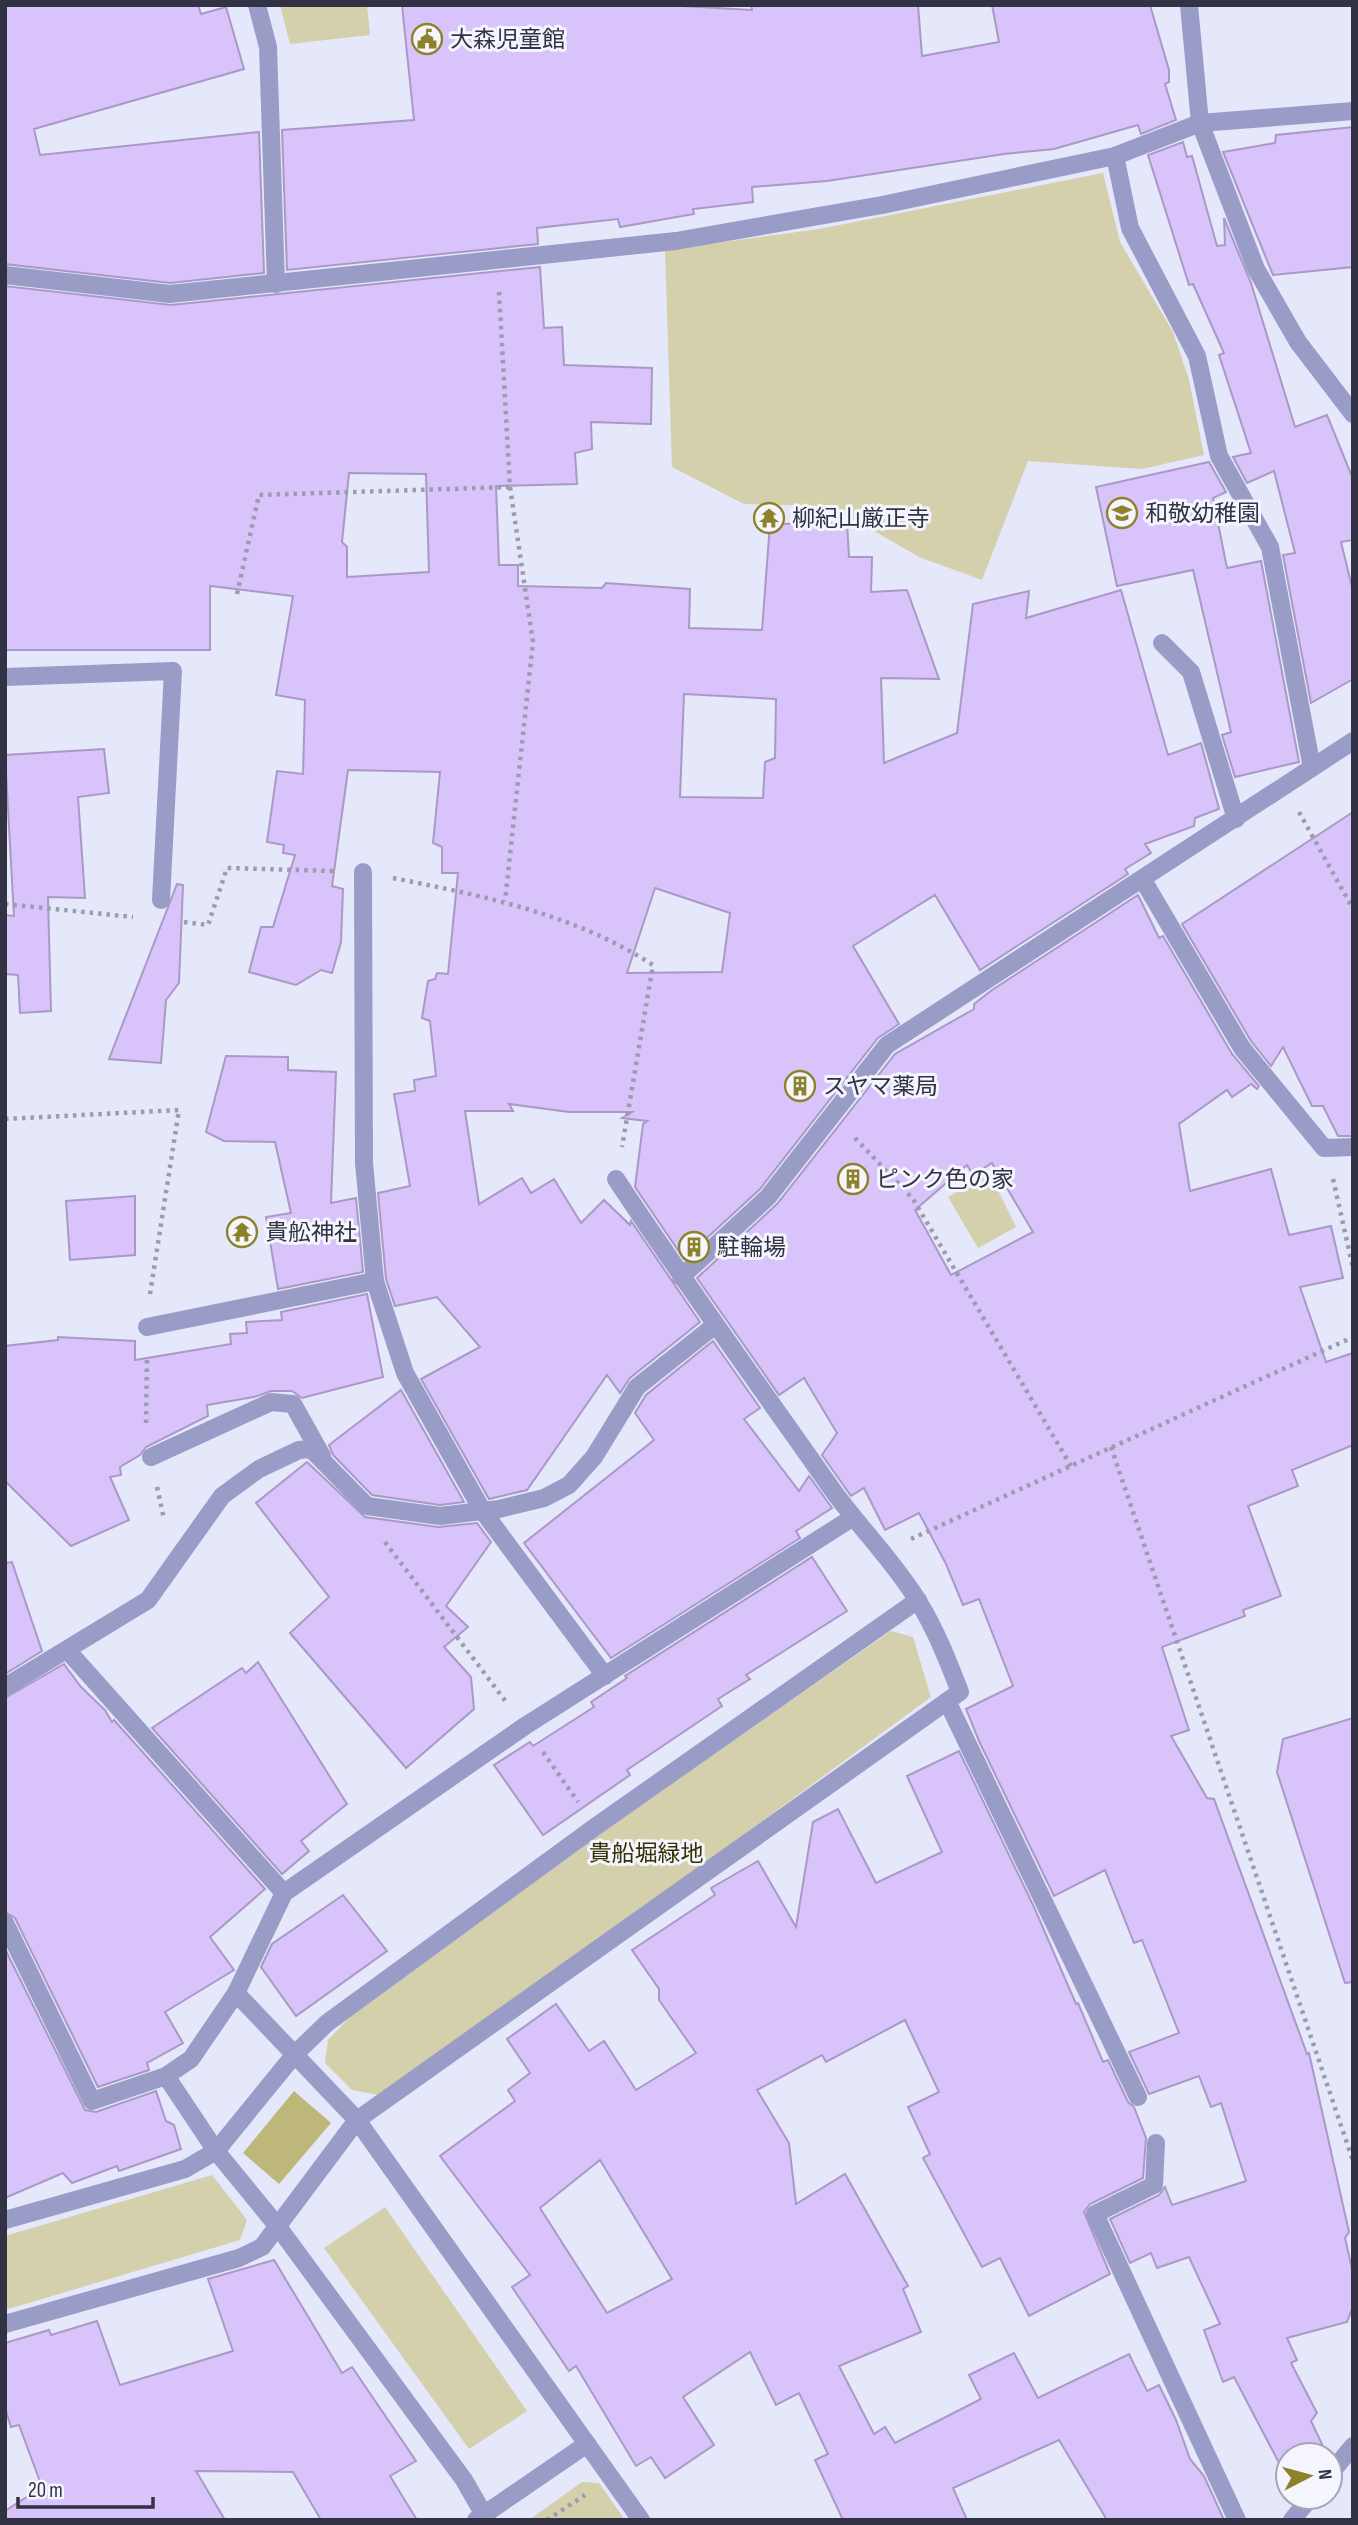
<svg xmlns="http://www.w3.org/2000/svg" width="1358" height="2525" font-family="'Sofia Sans Condensed','Noto Sans JP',sans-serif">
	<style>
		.green { fill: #d4d0ab }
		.forest { fill: #beb77a }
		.building { fill: #d8c3fb; stroke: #aa99c5; stroke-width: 2; fill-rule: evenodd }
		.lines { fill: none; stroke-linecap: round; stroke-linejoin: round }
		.path { stroke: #9b9caf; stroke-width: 4.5; stroke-dasharray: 3.5 5; stroke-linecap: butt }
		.minor { stroke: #999cc7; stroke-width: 18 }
		.labels { text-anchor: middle; stroke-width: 6; stroke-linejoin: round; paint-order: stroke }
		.poi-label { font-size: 23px; fill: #313244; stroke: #f4f5fe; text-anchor: start }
		.park-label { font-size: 23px; fill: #363100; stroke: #f4f5fe }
	</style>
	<rect width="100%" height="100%" fill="#e5e7fa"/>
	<g class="green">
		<path d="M280,5H367L370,35L290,44Z"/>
		<path d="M1103,173L1120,242L1173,332L1189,380L1204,455L1142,469L1028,461L982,580L919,557L831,506L744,504L672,467L665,250L819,229Z"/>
		<path d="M990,1174L1016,1227L978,1248L948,1197Z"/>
		<path d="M891,1631L913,1637L931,1697L671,1888L379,2095L352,2090L325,2063L328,2040L349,2018L621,1819Z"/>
		<path d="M212,2175L247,2220L240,2240L5,2310V2236Z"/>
		<path d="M385,2207L527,2411L469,2449L324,2248Z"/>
		<path d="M582,2482L599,2483L625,2520H529Z"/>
	</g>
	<path class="forest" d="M294,2091L331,2123L279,2184L243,2153Z"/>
	<g class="building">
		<path d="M5,5H198L201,14L226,7L244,69L34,129L40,155L259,132L264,273L170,283L5,264Z"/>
		<path d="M402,5H664L752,10L751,5H918L922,56L999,42L992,5H1150L1169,70V82L1165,84L1176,120L1141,134L1138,125L1054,149L1004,154L827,181L752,187L753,202L693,209L694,214L620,227L618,219L537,228L538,244L287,270L282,130L414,120Z"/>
		<path d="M1353,127V267L1273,275L1223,152L1275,143L1276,135Z"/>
		<path d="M1183,142L1187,157L1192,156L1217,246L1225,245L1224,218L1251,283L1295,427L1327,415L1353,479V540L1341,542L1353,591V679L1311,703L1283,555L1295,553L1274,471L1247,483L1233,457L1251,453L1219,355L1224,353L1193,284L1189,285L1148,155Z"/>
		<path d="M540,267L544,328L562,327L564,365L652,368L651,424L591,422L592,449L575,453L577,484L496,486L499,565H518V586L602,588L606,583L690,589L689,628L762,630L770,524L847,523L849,557H872L871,592L907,590L939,679L881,678L884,763L957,733L973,604L1029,591L1026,618L1121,590L1168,755L1201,743L1219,809L1195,818L1194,826L1145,844L1151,853L1125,869L1128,874L980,970L935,895L853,946L899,1024L878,1038L760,1189L684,1259L635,1187L643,1124L647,1121L622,1118L632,1112H569L509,1104L513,1111H465L479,1204L522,1178L531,1193L554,1179L581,1223L604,1200L630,1225L631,1221L700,1322L630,1378L620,1393L607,1375L527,1490L489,1499L421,1379L480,1347L437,1297L395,1306L386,1279L378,1193L410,1186L394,1094L415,1091L414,1080L436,1076L430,1021L422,1018L428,981L435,979L437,973L448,974L458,873H442V847L433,843L440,772L348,770L332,886L343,889L341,942L332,973L321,970L296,985L249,972L261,927H273L295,855L283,853L284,845L267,842L277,771L303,774L305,700L276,695L293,596L210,586V650H5V286L171,305ZM349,473L426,474L429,572L347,577V547L342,542ZM684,694L776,699L775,758L765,762L763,798L680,797ZM655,888L730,913L722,972L627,973Z"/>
		<path d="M1209,462L1226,492L1213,498L1227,568L1261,561L1299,762L1235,777L1222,735L1231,732L1193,570L1117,586L1096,487Z"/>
		<path d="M104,749L109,793L78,797L85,898L48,897L51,1011L20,1013L18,975L5,974V915L14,916L5,755Z"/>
		<path d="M1353,812V1136H1338L1323,1106H1312L1283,1047L1271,1066L1251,1041L1182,924Z"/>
		<path d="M177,884L183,885L179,983L166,1000L161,1063L109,1059Z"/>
		<path d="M1138,895L1159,938L1163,936L1232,1054L1259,1086L1257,1089L1251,1084L1232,1097L1227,1090L1179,1124L1190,1191L1271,1169L1289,1235L1331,1226L1343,1278L1300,1287L1326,1362L1353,1353V1445L1292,1470L1298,1486L1248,1506L1281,1596L1243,1610L1245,1616L1162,1647L1189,1730L1171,1736L1207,1798L1214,1799L1307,2054L1309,2053L1349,2232L1345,2238L1353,2273V2306L1347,2322L1287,2338L1297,2360L1291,2363L1317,2413L1311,2421L1322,2444L1303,2455H1288V2480L1234,2377L1223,2382L1204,2330L1220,2324L1189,2257L1157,2268L1151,2253L1130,2263L1110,2219L1159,2195L1165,2187L1172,2205L1246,2181L1221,2103L1211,2107L1199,2076L1149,2094L1129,2052L1179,2033L1142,1940L1134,1943L1105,1870L1054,1896L979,1741L966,1709L1013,1686L979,1599L963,1605L946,1564L919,1513L885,1530L864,1488L851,1496L822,1455L837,1433L804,1378L779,1395L697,1278L777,1204L895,1054L974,1009V1004L992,990ZM992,1163L1033,1232L951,1275L915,1210L967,1165L973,1175Z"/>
		<path d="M226,1056L288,1057V1070L336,1072L331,1203L356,1198L363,1272L278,1289L266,1217L291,1213L275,1142L224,1141L206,1132Z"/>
		<path d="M135,1196V1255L70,1260L66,1201Z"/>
		<path d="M367,1294L383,1377L302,1398L292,1391H271L254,1397L207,1405L208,1416L146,1447L140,1455L120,1467L121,1475L110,1477L129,1520L71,1546L5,1481V1346L58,1340V1337L135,1341V1360L231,1344L230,1334L247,1333L246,1322L282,1320L281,1312Z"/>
		<path d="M713,1341L760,1408L744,1419L799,1491L809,1476L832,1508L796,1531L800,1538L611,1658L524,1543L654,1440L635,1413L646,1395Z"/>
		<path d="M401,1390L464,1502L440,1505L372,1495L333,1455L329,1445Z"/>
		<path d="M307,1462L365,1517L438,1527L477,1523L491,1542L446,1606L468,1627L444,1647L471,1677L474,1709L406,1768L290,1633L329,1597L256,1503Z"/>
		<path d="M812,1557L847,1611L746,1675L750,1679L718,1699L722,1706L627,1770L630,1775L543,1835L494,1765L530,1742L533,1746L594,1707L591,1702L627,1678L625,1676Z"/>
		<path d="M12,1562L42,1651L5,1674V1563Z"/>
		<path d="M258,1662L347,1804L301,1841L309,1851L282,1874L152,1728L242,1668L246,1673Z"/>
		<path d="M64,1664L81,1687L105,1710L112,1722L114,1720L265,1889L210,1937L234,1970L165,2012L183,2043L147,2063L149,2070L98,2087L15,1918L5,1912V1698Z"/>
		<path d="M1353,1718V1982L1345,1983L1277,1772L1283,1739Z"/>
		<path d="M959,1751L1034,1907L1076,2004L1078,2003L1103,2062L1108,2060L1128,2102L1134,2107L1146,2138L1143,2178L1090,2204L1084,2212L1110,2274L1029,2316L1000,2258L982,2267L923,2158L930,2154L908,2107L939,2092L905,2020L826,2062L822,2055L757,2090L789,2143L796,2204L845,2174L908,2286L903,2289L921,2332L839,2366L874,2434L885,2427L895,2443L981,2399L969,2375L1014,2353L1038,2398L1129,2354L1147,2391L1159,2385L1176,2420L1190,2459L1204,2476L1224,2520H1107L1059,2440L953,2488L967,2520H843L815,2460L828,2454L799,2393L776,2405L750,2352L683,2397L714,2445L665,2478L651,2457L636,2466L576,2366L569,2371L512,2287L530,2275L440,2156L515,2101L508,2090L530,2073L507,2039L556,2004L589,2051L604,2041L636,2090L696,2053L659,2000V1989L632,1950L715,1895L711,1888L758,1861L796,1927L813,1822L838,1809L876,1883L942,1852L907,1776ZM600,2160L672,2279L607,2313L540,2208Z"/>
		<path d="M343,1895L387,1951L296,2016L261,1967L272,1944Z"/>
		<path d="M5,1949L85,2110L96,2112L156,2091L166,2121L174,2125L181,2149L119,2171L117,2166L72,2183L63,2173L5,2198Z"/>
		<path d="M274,2260L342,2373L352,2367L416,2461L390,2476L417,2520H321L293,2472L196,2471L225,2520H5V2511L42,2487L19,2425L11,2427L5,2408V2343L49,2330L51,2335L97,2321L120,2385L233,2351L208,2279Z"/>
	</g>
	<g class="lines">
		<g class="path">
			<path d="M499,292L510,487L533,642L505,901"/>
			<path d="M237,594L259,495L510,487"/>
			<path d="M1299,812L1353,909"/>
			<path d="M393,878C484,896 574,914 653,965L622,1147"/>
			<path d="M5,904L133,917"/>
			<path d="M184,922L208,925L227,868L333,871"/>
			<path d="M5,1119L179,1110L150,1294"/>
			<path d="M855,1138L913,1199L1071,1466"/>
			<path d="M1333,1179L1353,1268"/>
			<path d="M146,1423L147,1358"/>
			<path d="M1111,1447L1353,2161"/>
			<path d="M157,1487L164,1519"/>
			<path d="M911,1539L1353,1337"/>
			<path d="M385,1542L507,1703"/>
			<path d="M543,1752L578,1802"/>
			<path d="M547,2520L585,2495"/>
		</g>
		<g class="minor">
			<path d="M257,5L268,47L276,284"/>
			<path d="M1189,5L1200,123L1256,269L1298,342L1353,414"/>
			<path d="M1115,156L1130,228L1197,356L1219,456L1270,547L1312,768"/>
			<path d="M5,275L170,294L676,241L882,205L1115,156L1200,123L1353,111"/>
			<path d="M1162,643L1191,672L1236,819"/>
			<path d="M5,677L173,671L161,900"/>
			<path d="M363,872L364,1163L375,1281L405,1373L482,1510L605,1676"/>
			<path d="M1143,880L1242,1048L1324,1148L1353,1147"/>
			<path d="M681,1277L768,1197L887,1045L1353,741"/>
			<path d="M147,1327L375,1281"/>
			<path d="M151,1457L271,1402L293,1404L322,1456"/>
			<path d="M67,1650L284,1893"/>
			<path d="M5,1687L148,1600L222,1496L259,1469L299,1450L311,1449L367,1506L440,1516L499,1509L544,1498L569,1485L594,1457L637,1387L714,1326"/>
			<path d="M947,1701L1138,2097"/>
			<path d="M5,1923L92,2101L166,2076L191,2059L236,1993L284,1893L525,1726L852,1518"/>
			<path d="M236,1993L357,2120L641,2520"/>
			<path d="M166,2076L216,2151L279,2228L464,2480L487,2520"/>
			<path d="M1156,2143L1154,2185L1095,2214L1237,2520"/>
			<path d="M5,2220L185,2169L216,2151L295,2054L327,2023L595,1827L918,1600"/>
			<path d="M5,2324L239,2258L262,2247L357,2120L960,1692C948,1661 936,1630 918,1601C894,1562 861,1529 834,1492C761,1388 686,1285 616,1179"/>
			<path d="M1330,2474L1353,2446"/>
			<path d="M476,2520L587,2444"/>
			<path d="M1292,2520L1311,2497"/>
		</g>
	</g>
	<defs>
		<g id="civic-ring" transform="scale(1.575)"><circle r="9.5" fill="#f4f5fe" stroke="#8c8229" stroke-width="1.5"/><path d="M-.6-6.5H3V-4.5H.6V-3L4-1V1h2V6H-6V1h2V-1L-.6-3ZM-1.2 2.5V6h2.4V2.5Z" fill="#8c8229"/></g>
		<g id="school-ring" transform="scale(1.575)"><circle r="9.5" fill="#f4f5fe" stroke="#8c8229" stroke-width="1.5"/><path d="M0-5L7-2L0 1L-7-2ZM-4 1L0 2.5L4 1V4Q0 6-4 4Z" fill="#8c8229"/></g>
		<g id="temple-ring" transform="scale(1.575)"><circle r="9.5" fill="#f4f5fe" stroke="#8c8229" stroke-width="1.5"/><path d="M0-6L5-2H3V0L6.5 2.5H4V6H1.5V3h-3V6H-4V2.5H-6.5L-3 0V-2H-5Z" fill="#8c8229"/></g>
		<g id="building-ring" transform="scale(1.575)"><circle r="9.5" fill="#f4f5fe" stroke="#8c8229" stroke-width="1.5"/><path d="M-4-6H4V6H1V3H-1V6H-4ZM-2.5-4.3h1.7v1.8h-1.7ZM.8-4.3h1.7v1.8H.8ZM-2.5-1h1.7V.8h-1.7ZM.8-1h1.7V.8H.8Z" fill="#8c8229"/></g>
	</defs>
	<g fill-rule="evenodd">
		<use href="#civic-ring" x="427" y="39"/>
		<use href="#school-ring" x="1122" y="513"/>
		<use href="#temple-ring" x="769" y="518"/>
		<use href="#building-ring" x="800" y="1086"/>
		<use href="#building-ring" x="853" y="1179"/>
		<use href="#temple-ring" x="242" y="1232"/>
		<use href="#building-ring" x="694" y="1247"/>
	</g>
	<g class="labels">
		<g class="poi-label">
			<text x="450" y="47">大森児童館</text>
			<text x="1145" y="521">和敬幼稚園</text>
			<text x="792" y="526">柳紀山厳正寺</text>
			<text x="823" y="1094">スヤマ薬局</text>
			<text x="876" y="1187">ピンク色の家</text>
			<text x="265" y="1240">貴舩神社</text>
			<text x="717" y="1255">駐輪場</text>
		</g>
		<g class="park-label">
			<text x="646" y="1861">貴船堀緑地</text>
		</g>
	</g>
	<rect width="1358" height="2525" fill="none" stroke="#313244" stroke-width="14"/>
	<g transform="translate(1309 2476) rotate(84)"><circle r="33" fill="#f4f5fe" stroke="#a6a7b4" stroke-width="2"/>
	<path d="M0-5L12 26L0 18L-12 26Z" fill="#8c8229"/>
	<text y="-10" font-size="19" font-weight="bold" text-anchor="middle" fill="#313244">N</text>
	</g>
	<path d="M18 2497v10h135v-10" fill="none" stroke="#313244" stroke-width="3.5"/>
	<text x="28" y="2497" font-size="21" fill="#313244" stroke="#f4f5fe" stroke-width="5" paint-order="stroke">20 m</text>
</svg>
